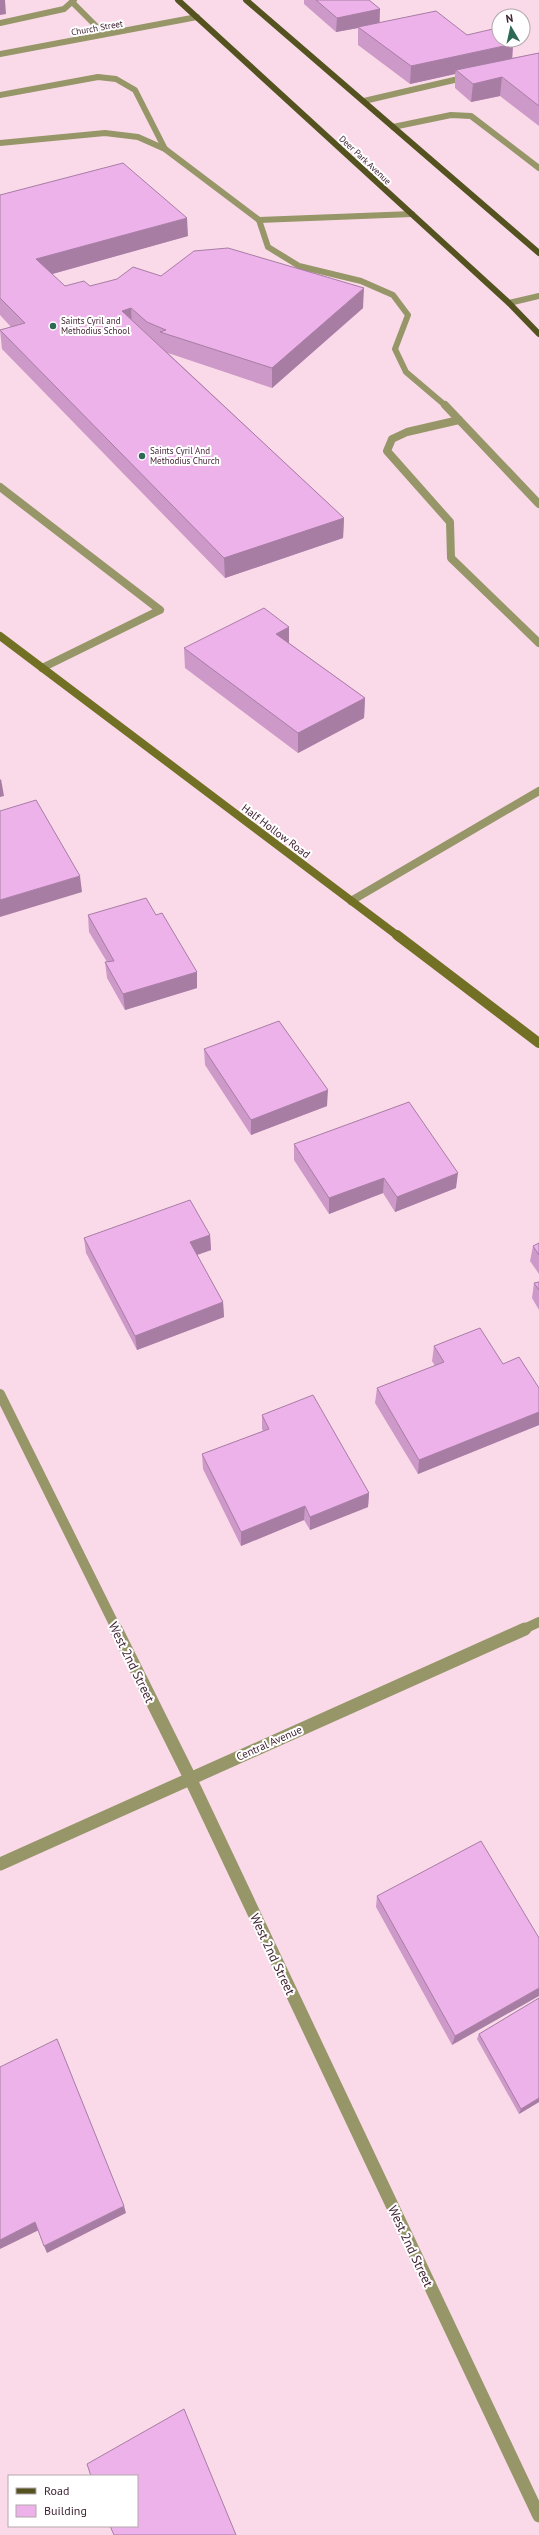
<svg xmlns="http://www.w3.org/2000/svg" width="539" height="2535" font-family="'PT Sans',sans-serif">
	<style>
		.lines { fill: none; stroke-linecap: round; stroke-linejoin: round }
		.lane-far1 { stroke: #969668; stroke-width: 6 }
		.lane { stroke: #969668; stroke-width: 8 }
		.street-far2 { stroke: #969668; stroke-width: 6 }
		.street-far1 { stroke: #969668; stroke-width: 10 }
		.street { stroke: #969668; stroke-width: 13 }
		.secondary-far1 { stroke: #717024; stroke-width: 8 }
		.secondary { stroke: #717024; stroke-width: 10 }
		.primary { stroke: #545320; stroke-width: 6 }
		.wall { fill: #cd99c9 }
		.shaded-wall { fill: #a77da4 }
		.building { fill: #eeb2ea; stroke: #a77da4 }
		.poi-dot { fill: #2d6a55; stroke: #fff; stroke-width: 1.5 }
		.labels { text-anchor: middle; stroke-width: 4; stroke-linejoin: round; paint-order: stroke }
		.far-street-label { font-size: 9px; fill: #412433; stroke: #fff }
		.far-poi-label { font-size: 9px; fill: #412433; stroke: #fff; text-anchor: start }
		.street-label { font-size: 11px; fill: #412433; stroke: #fff }
		.near-street-label { font-size: 13px; fill: #412433; stroke: #fff }
	</style>
	<rect width="100%" height="100%" fill="#fadae9"/>
	<g class="lines">
		<g class="lane-far1">
			<path d="M72,2L104,34"/>
			<path d="M0,23L64,9L74,0"/>
			<path d="M0,95L98,77L116,79L135,90L165,149"/>
			<path d="M364,101L467,77"/>
			<path d="M393,127L451,115L471,116L539,168"/>
			<path d="M0,143L105,133L138,137L165,149L259,220L412,214"/>
			<path d="M259,220L268,247L299,266L361,281L393,295L408,315L395,349L406,372L446,406"/>
		</g>
		<g class="lane">
			<path d="M445,405L539,504"/>
			<path d="M459,420L407,432L392,439L387,451L450,522L451,558L539,643"/>
			<path d="M0,487L160,610L42,668"/>
			<path d="M351,901L539,791"/>
		</g>
		<g class="street-far2">
			<path d="M0,54L197,17"/>
			<path d="M509,303L539,296"/>
		</g>
		<g class="street-far1">
			<path d="M0,1394L117,1630"/>
			<path d="M522,1630L539,1622"/>
		</g>
		<g class="street">
			<path d="M116,1629L190,1778L539,2516"/>
			<path d="M0,1864L525,1629"/>
		</g>
		<path class="secondary-far1" d="M0,636L398,936"/>
		<path class="secondary" d="M397,935L539,1043"/>
		<g class="primary">
			<path d="M178,0L509,303L539,334"/>
			<path d="M246,0L539,253"/>
		</g>
	</g>
	<g class="wall">
		<path d="M304,0H369L380,9V23L467,35L513,44L512,58L539,53V126L500,96L471,102L455,88V74L410,84L358,45V28L336,32L304,4Z"/>
		<path d="M0,195L188,236L52,274L65,286H90L161,276L363,308L272,388L168,353L344,518L343,538L225,578L2,349L0,330L11,327L0,315Z"/>
		<path d="M289,627V643L365,698L364,718L298,753L185,668L184,648Z"/>
		<path d="M88,915H156L197,972V988L125,1010L107,978L105,962H107L89,932Z"/>
		<path d="M204,1049L327,1106L251,1135L205,1065Z"/>
		<path d="M294,1144L456,1188L395,1212L383,1193L329,1214L294,1160Z"/>
		<path d="M210,1235L211,1250L197,1255L223,1302L224,1317L137,1350L86,1253L84,1238Z"/>
		<path d="M539,1243V1274L530,1261L533,1246Z"/>
		<path d="M539,1282V1310L532,1298L534,1283Z"/>
		<path d="M434,1346L503,1364L539,1388V1425L418,1474L375,1403L377,1388L435,1366L432,1361Z"/>
		<path d="M262,1415L369,1493L368,1507L310,1530L304,1520L241,1546L203,1469L202,1454L263,1431L262,1429Z"/>
		<path d="M377,1896L539,1938L452,2045L376,1907Z"/>
		<path d="M539,1998V2102L519,2114L477,2039L479,2034Z"/>
	</g>
	<g class="shaded-wall">
		<path d="M0,0H5L6,14L0,15Z"/>
		<path d="M380,9L379,24L358,27V28L336,32L337,18Z"/>
		<path d="M513,44L512,62L456,70L455,74L410,84L411,66Z"/>
		<path d="M502,77L500,96L471,102L473,84Z"/>
		<path d="M187,218L188,236L38,278L36,259Z"/>
		<path d="M364,288L363,308L272,388V368Z"/>
		<path d="M131,308L132,327L122,311Z"/>
		<path d="M344,518L343,538L225,578L224,558Z"/>
		<path d="M289,627V647L276,634Z"/>
		<path d="M365,698L364,718L298,753V733Z"/>
		<path d="M1,779L4,796L0,797V780Z"/>
		<path d="M80,876L82,892L0,917V900Z"/>
		<path d="M197,972V988L125,1010L123,994Z"/>
		<path d="M328,1090L327,1106L251,1135V1120Z"/>
		<path d="M458,1173L456,1188L395,1212L397,1197Z"/>
		<path d="M384,1178L383,1193L329,1214V1198Z"/>
		<path d="M210,1235L211,1250L191,1257L190,1242Z"/>
		<path d="M223,1302L224,1317L137,1350L135,1336Z"/>
		<path d="M539,1412V1425L418,1474L419,1460Z"/>
		<path d="M369,1493L368,1507L310,1530V1517Z"/>
		<path d="M305,1506L304,1520L241,1546V1532Z"/>
		<path d="M539,1988V1996L452,2045L455,2036Z"/>
		<path d="M539,2098V2102L519,2114L521,2109Z"/>
		<path d="M124,2206L126,2213L47,2253L44,2246Z"/>
		<path d="M35,2222L39,2230L0,2249V2240Z"/>
	</g>
	<g class="building">
		<path d="M316,0H369L380,9L337,18Z"/>
		<path d="M436,11L467,35L493,29L499,34V40H508L513,44L411,66L358,27Z"/>
		<path d="M539,53V106L502,77L473,84L456,70Z"/>
		<path d="M123,163L187,218L36,259L65,286L84,281L90,286L117,279L133,267L161,276L194,251L228,248L364,288L272,368L160,332L166,330L147,322L131,308L122,311L344,518L224,558L0,330L25,323L0,298V195Z"/>
		<path d="M264,608L289,627L276,634L365,698L298,733L184,648Z"/>
		<path d="M36,800L80,876L0,900V811Z"/>
		<path d="M146,898L156,915L162,913L197,972L123,994L105,962L114,961L88,915Z"/>
		<path d="M279,1021L328,1090L251,1120L204,1049Z"/>
		<path d="M409,1102L458,1173L397,1197L384,1178L329,1198L294,1144Z"/>
		<path d="M190,1200L210,1235L190,1242L223,1302L135,1336L84,1238Z"/>
		<path d="M539,1243V1255L533,1246Z"/>
		<path d="M539,1282V1290L534,1283Z"/>
		<path d="M480,1328L503,1364L519,1357L539,1388V1412L419,1460L377,1388L444,1362L434,1346Z"/>
		<path d="M313,1395L369,1493L310,1517L305,1506L241,1532L202,1454L269,1429L262,1415Z"/>
		<path d="M481,1841L539,1938V1988L455,2036L377,1896Z"/>
		<path d="M539,1998V2098L521,2109L479,2034Z"/>
		<path d="M57,2039L124,2206L44,2246L35,2222L0,2240V2067Z"/>
		<path d="M184,2409L236,2535H114L110,2526H137V2476H91L87,2464Z"/>
	</g>
	<g class="poi-dot">
		<circle cx="53" cy="326" r="4"/>
		<circle cx="142" cy="456" r="4"/>
	</g>
	<g class="labels">
		<g class="far-street-label">
			<text transform="translate(97 28) rotate(-10)" y="3">Church Street</text>
			<text transform="translate(365 160) rotate(43)" y="3">Deer Park Avenue</text>
		</g>
		<g class="far-poi-label">
			<text x="61" y="324">Saints Cyril and<tspan x="61" dy="10">Methodius School</tspan></text>
			<text x="150" y="454">Saints Cyril And<tspan x="150" dy="10">Methodius Church</tspan></text>
		</g>
		<g class="street-label">
			<text transform="translate(276 831) rotate(37)" y="4">Half Hollow Road</text>
			<text transform="translate(269 1743) rotate(-24)" y="4">Central Avenue</text>
		</g>
		<g class="near-street-label">
			<text transform="translate(132 1662) rotate(64)" y="5">West 2nd Street</text>
			<text transform="translate(273 1954) rotate(65)" y="5">West 2nd Street</text>
			<text transform="translate(411 2246) rotate(65)" y="5">West 2nd Street</text>
		</g>
	</g>
	<rect x="8" y="2475" width="130" height="52" fill="#ffffff" stroke="#b3a7ad"/>
	<rect x="16" y="2488" width="20" height="6" fill="#545320" stroke="#b3a7ad"/>
	<text x="44" y="2495" font-size="12" fill="#412433">Road</text>
	<rect x="16" y="2505" width="20" height="12" fill="#eeb2ea" stroke="#b3a7ad"/>
	<text x="44" y="2515" font-size="12" fill="#412433">Building</text>
	<g transform="translate(511 28) rotate(351)"><circle r="19" fill="#ffffff" stroke="#b3a7ad"/>
	<path d="M0-3L7 15L0 10L-7 15Z" fill="#2d6a55"/>
	<text y="-6" font-size="11" font-weight="bold" text-anchor="middle" fill="#412433">N</text>
	</g>
</svg>
